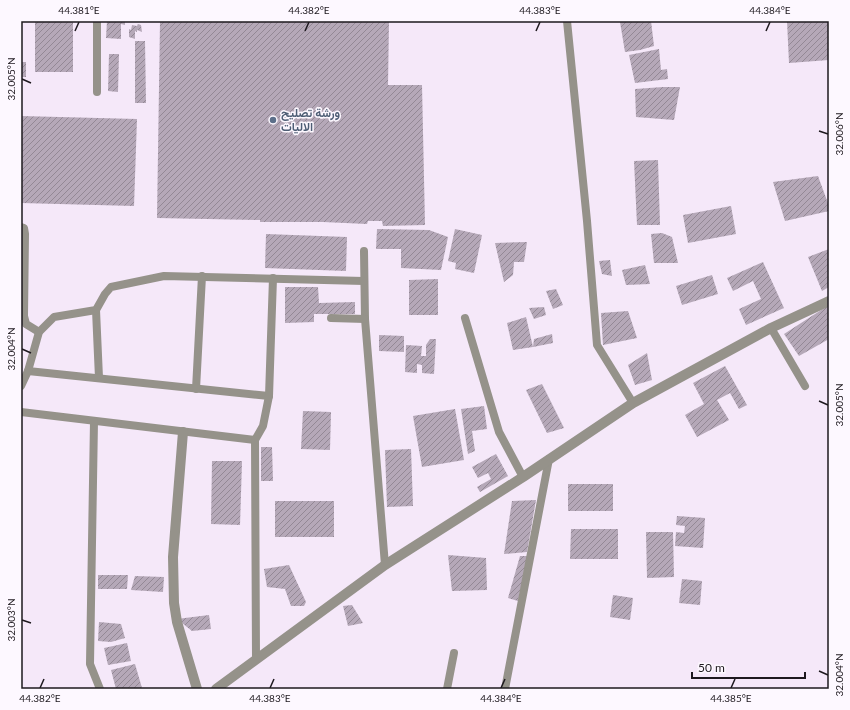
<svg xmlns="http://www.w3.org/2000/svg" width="850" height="710" font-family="Lato,Vazirmatn,sans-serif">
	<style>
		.building { fill: url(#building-hatch) }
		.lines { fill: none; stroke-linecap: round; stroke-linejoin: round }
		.lane { stroke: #95928a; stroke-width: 8 }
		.street { stroke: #95928a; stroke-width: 10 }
		.ticks { fill: none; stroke: #1d181e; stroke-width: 1.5 }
		.service-dot { fill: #5c6f8a; stroke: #fdf8ff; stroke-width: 1.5 }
		.labels { text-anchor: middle; stroke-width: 3; stroke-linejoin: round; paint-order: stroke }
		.service-label { font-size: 12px; font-weight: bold; fill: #4e5e75; stroke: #fdf8ff; text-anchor: start }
		.neatline { fill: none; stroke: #1d181e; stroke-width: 1.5 }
		.ticks-label { font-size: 10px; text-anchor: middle; fill: #1d181e }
	</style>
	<defs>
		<pattern id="building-hatch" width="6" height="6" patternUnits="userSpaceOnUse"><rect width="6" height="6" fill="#b5a8b8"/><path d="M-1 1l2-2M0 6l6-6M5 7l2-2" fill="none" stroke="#938895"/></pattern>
	</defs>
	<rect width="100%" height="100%" fill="#f5e8f9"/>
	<g class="building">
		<rect x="35" y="21" width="38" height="51"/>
		<path d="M107,21H125V25L121,24V39L106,38Z"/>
		<path d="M160,21H389L388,85H422L425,225L383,226L382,221H368L367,224L323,222H260V220L157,218Z"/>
		<path d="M628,21H651L654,46L640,50L625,52L620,22Z"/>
		<path d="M787,21H829V60L789,63Z"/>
		<path d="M138,24L141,25L142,32L137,30V32L135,31V39L129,37V29L131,30L132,25L137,26Z"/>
		<path d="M135,41H145L146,103H135Z"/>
		<path d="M659,49L661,70L667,69L668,79L635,83L629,55Z"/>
		<path d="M109,54H119L118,92L108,91Z"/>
		<rect x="21" y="62" width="5" height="15"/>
		<path d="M663,87H680L674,120L636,117L635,89Z"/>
		<path d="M21,116L137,119L134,206L21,203Z"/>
		<path d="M658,160L660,225H637L634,161Z"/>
		<path d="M818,176L829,206V211L785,221L773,182Z"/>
		<path d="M731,206L736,234L688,243L683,215Z"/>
		<path d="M377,229L429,230L448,237L441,270L401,268V249H376Z"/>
		<path d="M455,229L482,235L474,273L455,269L456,263L448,261Z"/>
		<path d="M662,233L672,237L678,263H654L651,234Z"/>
		<path d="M266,234L347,237L346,271L265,268Z"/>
		<path d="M527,242L524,262H514L513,275L504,282L495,243Z"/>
		<path d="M829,249V287L822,291L808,257Z"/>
		<path d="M610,260L612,276L602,274L599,261Z"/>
		<path d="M763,262L784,308L746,325L739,309L761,299L753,281L733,291L727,278Z"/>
		<path d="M645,265L650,284L626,285L622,270Z"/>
		<path d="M712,275L718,294L682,305L676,286Z"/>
		<path d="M438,279V315H409V280Z"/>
		<path d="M285,287H318L319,303L355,302V314H314V322L285,323Z"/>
		<path d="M556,289L563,305L553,309L546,291Z"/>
		<path d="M829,305V339L799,356L784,334Z"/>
		<path d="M544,307L546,315L534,319L529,308Z"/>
		<path d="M628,311L637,338L603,345L601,313Z"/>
		<path d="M526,317L533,347L513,350L507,323Z"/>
		<path d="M552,334L553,343L533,347L534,339Z"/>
		<path d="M379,335L404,336V352L379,351Z"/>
		<path d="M430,339H436L434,374L422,373V365L417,364V373L405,372L406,345L422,346L421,356H426V345Z"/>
		<path d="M647,353L652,380L635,385L628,365Z"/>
		<path d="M725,366L747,405L739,409L730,393L717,400L729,420L697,437L685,415L704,404L693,383Z"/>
		<path d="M542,384L564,428L547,433L526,390Z"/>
		<path d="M484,406L487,429L472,431L475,451L468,454L461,409Z"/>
		<path d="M455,409L464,460L422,467L413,416Z"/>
		<path d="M303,411L331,412L330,450L301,449Z"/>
		<path d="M261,447H272L273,481H261Z"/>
		<path d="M411,449L413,506L387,507L385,450Z"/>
		<path d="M496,454L508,476L480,492L477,487L491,479L488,473L478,478L472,467Z"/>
		<path d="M212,461H242L240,525L211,524Z"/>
		<rect x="568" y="484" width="45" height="27"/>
		<path d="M536,500L527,552L504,554L512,501Z"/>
		<rect x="275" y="501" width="59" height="36"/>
		<path d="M677,516L705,518L703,548L675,546L676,532L684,533L685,526L676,525Z"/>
		<path d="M571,529H618V559H570Z"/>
		<path d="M646,532H673L674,577L647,578Z"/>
		<path d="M448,555L486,558L487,590L452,591Z"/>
		<path d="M520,556H528L518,601L508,598Z"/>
		<path d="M289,565L306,602L304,606H291L285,589L267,587L264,569Z"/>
		<path d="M98,575H128L127,589H98Z"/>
		<path d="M135,576L164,577L163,592L131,590Z"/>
		<path d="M682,579L702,581L700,605L679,603Z"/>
		<path d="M613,595L633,598L630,620L610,617Z"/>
		<path d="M352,605L363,623L348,626L343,606Z"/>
		<path d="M209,615L211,629L192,631L177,619Z"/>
		<path d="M99,622L121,624L125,638L111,642L98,641Z"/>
		<path d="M127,643L131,661L108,665L104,648Z"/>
		<path d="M135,664L142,688L116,689L111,670Z"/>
	</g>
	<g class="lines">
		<g class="lane">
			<path d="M97,21V92"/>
			<path d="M567,21L587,221L597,345L633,403"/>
			<path d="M21,227L24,228L25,234L24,316L26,324L39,332"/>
			<path d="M364,251L365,319L385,565"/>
			<path d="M96,310L99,378"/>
			<path d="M331,318L365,319"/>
			<path d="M465,318L499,432L523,477"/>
			<path d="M771,328L805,386"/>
			<path d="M28,371L269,396"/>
			<path d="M21,386L28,371L39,332L54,317L96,310L105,294L111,287L164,276L364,281"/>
			<path d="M196,389L202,276"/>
			<path d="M21,412L255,440"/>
			<path d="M94,421L90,664L100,689"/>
			<path d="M256,659L255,440L263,426L269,396L273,278"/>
			<path d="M447,689L454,653"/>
			<path d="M505,689L549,459"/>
		</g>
		<g class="street">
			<path d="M183,432L173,557L174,603L177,622L197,689"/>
			<path d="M216,689L385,565L523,477L633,403L771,328L829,301"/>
		</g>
	</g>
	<path class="ticks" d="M75,31L79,22M305,31L309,22M536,31L540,22M766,31L770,22M22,79L31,83M819,131L828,134M22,349L31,353M819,401L828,405M22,620L31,623M819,671L828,675M40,688L44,679M270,688L274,679M501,688L505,679M731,688L735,679"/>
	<circle class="service-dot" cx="273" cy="120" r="4"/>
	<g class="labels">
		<g class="service-label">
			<text x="281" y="117">ورشة تصليح<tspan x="281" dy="14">الاليات</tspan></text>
		</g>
	</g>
	<rect width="850" height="710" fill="none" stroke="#fdf8ff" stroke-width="44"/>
	<path d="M692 672v6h113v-6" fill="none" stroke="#1d181e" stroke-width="2"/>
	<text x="698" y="672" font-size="12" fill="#1d181e" stroke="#fdf8ff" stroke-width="3" paint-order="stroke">50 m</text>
	<rect x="22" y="22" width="806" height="666" class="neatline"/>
	<g class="ticks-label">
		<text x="79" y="14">44.381°E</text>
		<text x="309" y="14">44.382°E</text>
		<text x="540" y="14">44.383°E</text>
		<text x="770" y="14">44.384°E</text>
		<text transform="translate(11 79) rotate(-90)" y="4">32.005°N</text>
		<text transform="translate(839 134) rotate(-90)" y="4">32.006°N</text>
		<text transform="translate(11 349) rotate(-90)" y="4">32.004°N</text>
		<text transform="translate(839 405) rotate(-90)" y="4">32.005°N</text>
		<text transform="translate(11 620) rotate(-90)" y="4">32.003°N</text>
		<text transform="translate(839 675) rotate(-90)" y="4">32.004°N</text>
		<text x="40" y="702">44.382°E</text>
		<text x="270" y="702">44.383°E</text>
		<text x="501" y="702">44.384°E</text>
		<text x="731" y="702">44.385°E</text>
	</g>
</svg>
